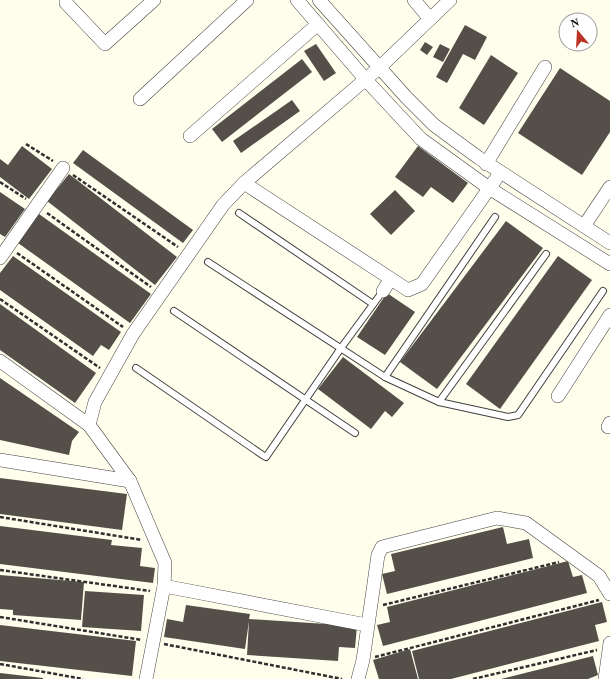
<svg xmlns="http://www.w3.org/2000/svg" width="610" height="679" font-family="Georgia,serif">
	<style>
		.building { fill: #554f49 }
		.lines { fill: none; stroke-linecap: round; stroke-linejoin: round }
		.lane-casing { stroke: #404040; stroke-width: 8 }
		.street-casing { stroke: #404040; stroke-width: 14 }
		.path { stroke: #2f2f2f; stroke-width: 2.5; stroke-dasharray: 4 2; stroke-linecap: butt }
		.lane { stroke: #fff; stroke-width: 6 }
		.street { stroke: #fff; stroke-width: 13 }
	</style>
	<rect width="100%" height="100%" fill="#fffeec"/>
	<g class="building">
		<path d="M465,25L487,37L475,60L463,54L447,83L436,77Z"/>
		<path d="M425,42L433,47L427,55L420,50Z"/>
		<path d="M316,44L336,73L324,81L304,51Z"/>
		<path d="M440,44L450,49L443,62L433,57Z"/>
		<path d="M491,55L518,73L484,125L459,108Z"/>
		<path d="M302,59L312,72L222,142L212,129Z"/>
		<path d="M560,68L610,101V132L582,175L518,133Z"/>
		<path d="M292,100L300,111L241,153L233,141Z"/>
		<path d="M22,146L52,169L29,199L0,177V159L8,165Z"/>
		<path d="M418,146L468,183L453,203L431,187L423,197L395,177Z"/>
		<path d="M83,150L193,230L183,243L73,163Z"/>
		<path d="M69,174L177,257L155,285L47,201Z"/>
		<path d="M395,190L415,211L391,235L370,214Z"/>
		<path d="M0,192L25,209L5,237L0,234Z"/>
		<path d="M39,214L151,294L130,323L18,243Z"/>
		<path d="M506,221L543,248L437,389L400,362Z"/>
		<path d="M13,256L121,332L109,350L101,345L93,356L0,290V273Z"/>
		<path d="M558,256L592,280L500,409L466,384Z"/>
		<path d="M387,293L415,312L385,355L357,337Z"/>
		<path d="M0,304L96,373L75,403L0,350Z"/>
		<path d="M343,357L404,403L392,417L385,411L371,429L318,389Z"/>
		<path d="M0,378L79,432L72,441L69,455L0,440Z"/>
		<path d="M0,478L127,494L122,530L0,514Z"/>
		<path d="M0,526L112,540L111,545L142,548L140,566L155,568L153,583L0,564Z"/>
		<path d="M503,527L507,544L529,539L533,558L387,594L382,574L395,571L391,554Z"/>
		<path d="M568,561L573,577L582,575L587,593L383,646L377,625L390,622L387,607Z"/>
		<path d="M0,575L84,582L81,620L13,615V610L0,609Z"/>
		<path d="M85,591L144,595L141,631L82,627Z"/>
		<path d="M602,602L607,622L595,625L599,641L451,679H419L412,651Z"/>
		<path d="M186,605L250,614L249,619L357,626L355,648L339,647L338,661L247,655L249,621L245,649L164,637L167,619L183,622Z"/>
		<path d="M0,625L136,641L132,676L0,661Z"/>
		<path d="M410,649L418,679H379L373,660Z"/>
		<path d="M593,656L598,675L588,679H501Z"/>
		<path d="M0,673L43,678V679H0Z"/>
	</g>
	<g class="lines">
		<g class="lane-casing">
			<g id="lane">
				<path d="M239,213L373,304"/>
				<path d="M208,262L385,377L439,402L508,417L518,415L603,291"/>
				<path d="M174,311L355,433"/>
				<path d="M136,368L264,456L266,457L341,348L383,291"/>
				<path d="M385,377L495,217"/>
				<path d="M439,402L546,254"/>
			</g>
		</g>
		<g class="street-casing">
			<g id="street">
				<path d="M66,0V3L105,44L154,0"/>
				<path d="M297,0L366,80L421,139L489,188L610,264"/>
				<path d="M319,0L406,97L434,125L479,158L610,243"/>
				<path d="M414,0L430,19"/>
				<path d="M140,99L247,0"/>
				<path d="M190,136L318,24"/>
				<path d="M486,164L545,67"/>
				<path d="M244,183L408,290L422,284L500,173"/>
				<path d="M584,226L610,187"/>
				<path d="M0,258L63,168"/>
				<path d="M383,291L390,280"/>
				<path d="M0,361L89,425"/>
				<path d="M558,396L610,315"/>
				<path d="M608,427L610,423"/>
				<path d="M0,460L130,481"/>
				<path d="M164,586L367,625"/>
				<path d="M146,679L164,586L165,563L130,481L89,425L95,402L133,334L223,205L244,183L380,67L450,0"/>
				<path d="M358,679L363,660L378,555L382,547L497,518L526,523L599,576L610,594"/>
				<path d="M605,679L610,643"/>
			</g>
		</g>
		<g class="path">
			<path d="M26,144L53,161"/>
			<path d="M73,175L178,247"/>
			<path d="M0,182L26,199"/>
			<path d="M47,213L151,287"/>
			<path d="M17,253L123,327"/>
			<path d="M0,299L100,368"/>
			<path d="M0,517L142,540"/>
			<path d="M0,570L150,591"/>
			<path d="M383,605L559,562"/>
			<path d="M0,617L142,640"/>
			<path d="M164,644L342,679"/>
			<path d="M375,657L599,600"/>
			<path d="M0,664L83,679"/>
			<path d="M473,679L597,650"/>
		</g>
		<use href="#lane" class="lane"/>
		<use href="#street" class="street"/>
	</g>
	<g transform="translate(578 32) rotate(342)"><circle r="19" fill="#ffffff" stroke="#9e9e9e"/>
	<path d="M0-3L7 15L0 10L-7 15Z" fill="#bc3425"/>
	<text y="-6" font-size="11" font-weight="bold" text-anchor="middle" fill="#0d0d0d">N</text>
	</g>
</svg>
